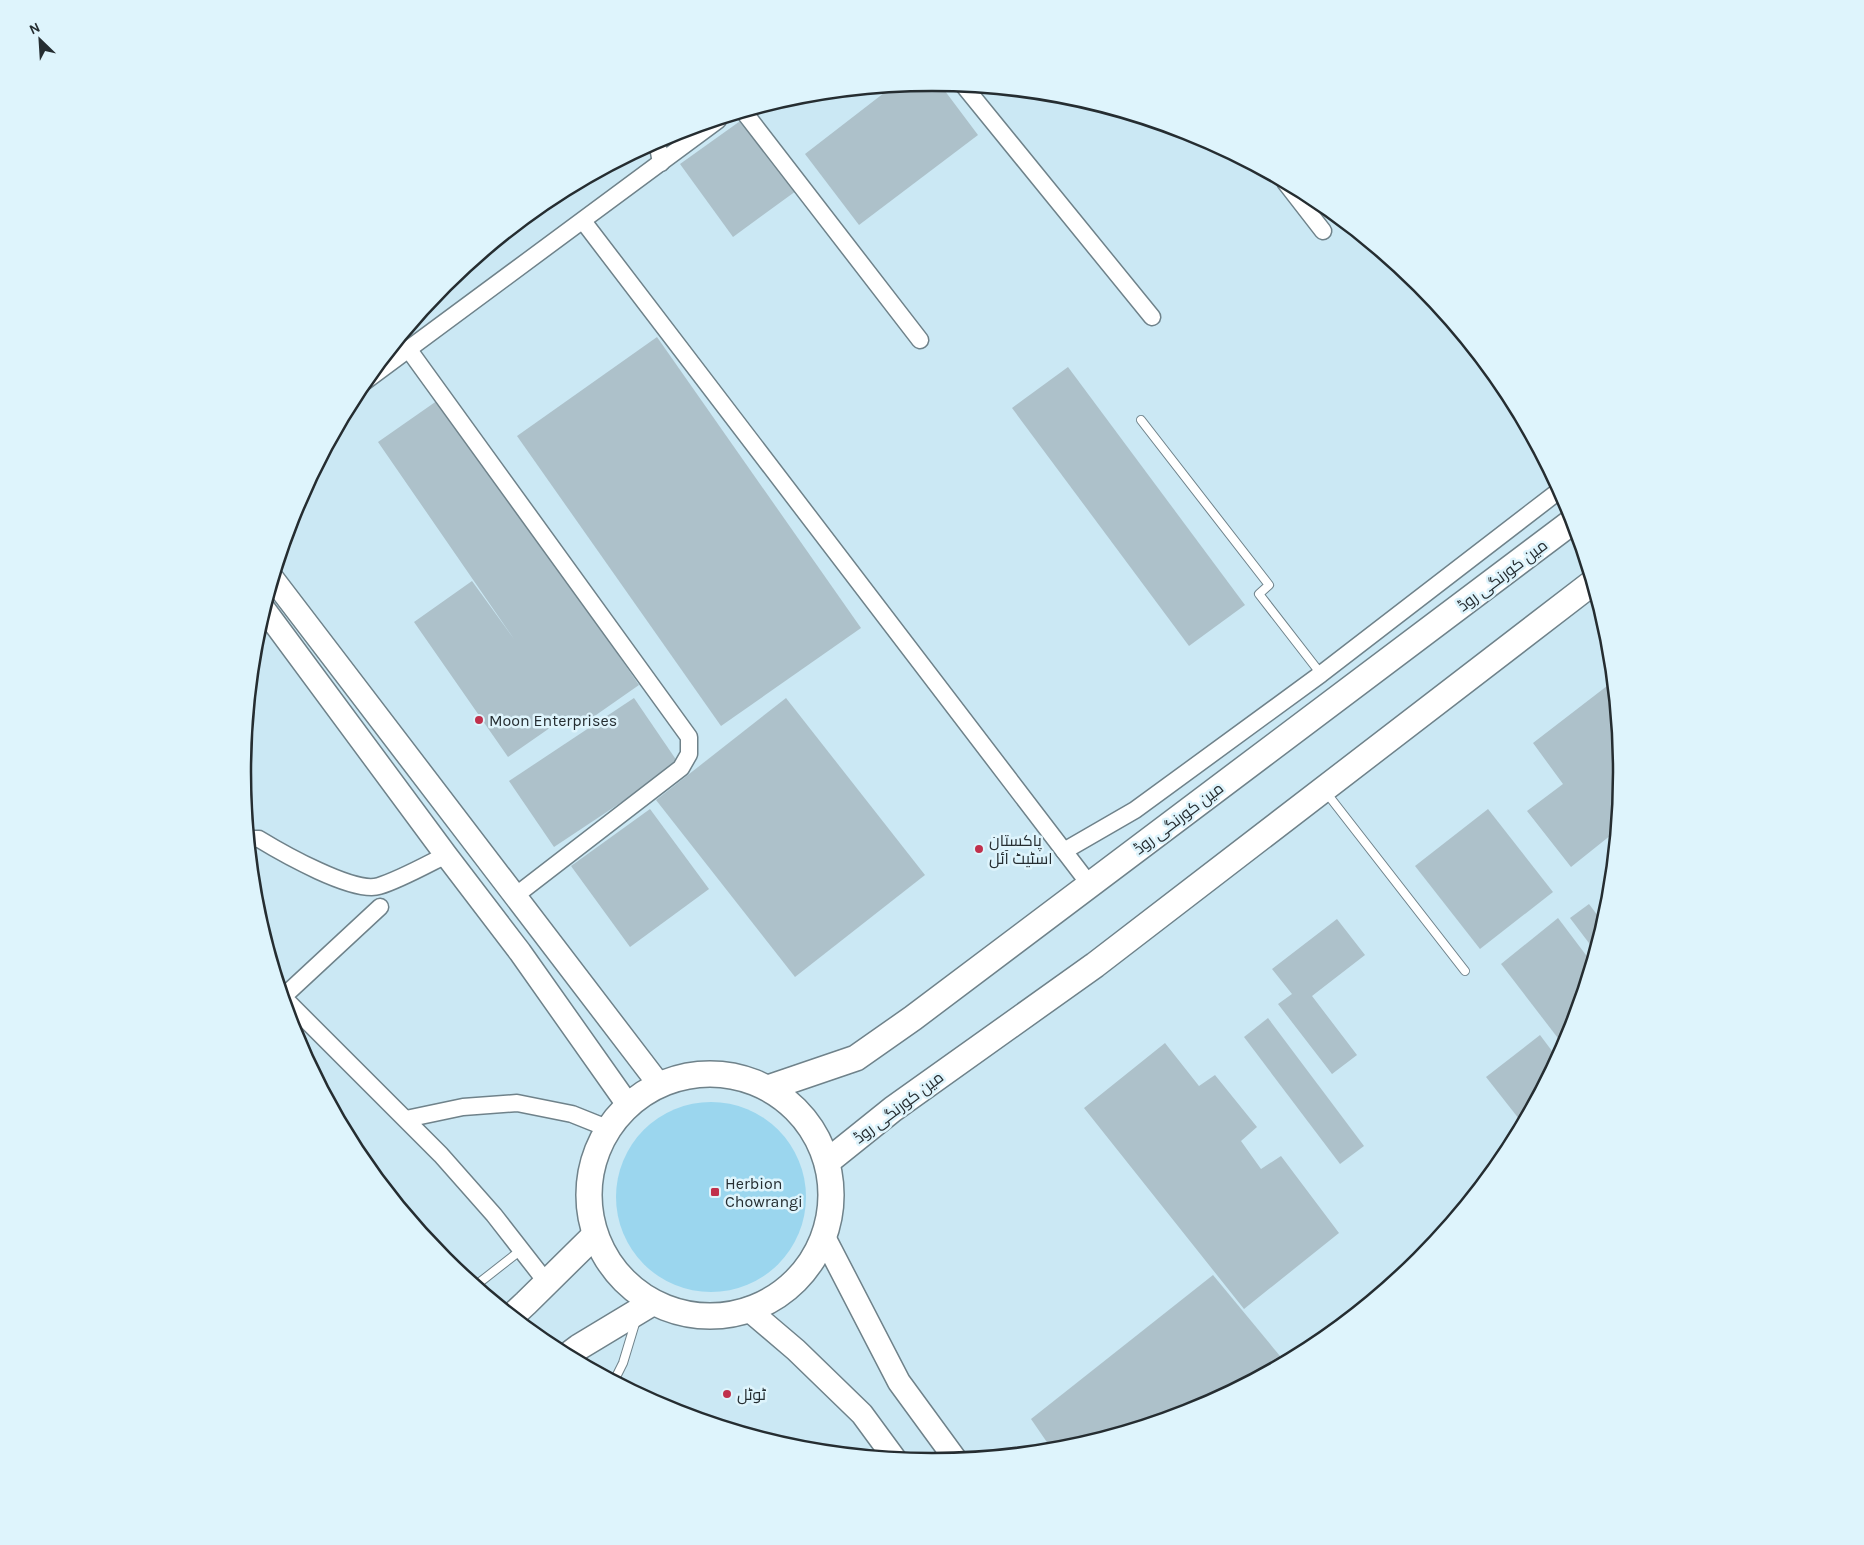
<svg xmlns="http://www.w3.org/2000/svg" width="1864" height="1545" font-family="Karla,Cairo,sans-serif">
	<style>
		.built { fill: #cbe8f4 }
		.green { fill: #9bd6ee }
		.building { fill: #adc1ca }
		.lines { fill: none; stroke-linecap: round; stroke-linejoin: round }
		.lane-casing { stroke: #6f828a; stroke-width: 10 }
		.street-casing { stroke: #6f828a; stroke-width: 19 }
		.secondary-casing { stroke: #6f828a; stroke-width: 25 }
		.primary-casing { stroke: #6f828a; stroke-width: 28 }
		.lane { stroke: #fff; stroke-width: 8 }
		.street { stroke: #fff; stroke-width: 16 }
		.secondary { stroke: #fff; stroke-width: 22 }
		.primary { stroke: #fff; stroke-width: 25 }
		.poi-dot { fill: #c0304c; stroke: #def4fc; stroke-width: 2 }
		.labels { text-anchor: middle; stroke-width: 5; stroke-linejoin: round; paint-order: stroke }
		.street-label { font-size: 16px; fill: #252d31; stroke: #def4fc }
		.poi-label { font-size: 16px; fill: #252d31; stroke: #def4fc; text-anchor: start }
		.rim { fill: none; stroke: #252d31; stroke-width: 2.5 }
	</style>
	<rect width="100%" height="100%" fill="#def4fc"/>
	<circle class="built" cx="934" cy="775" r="686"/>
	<circle class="green" cx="711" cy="1197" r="95"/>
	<g class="building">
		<path d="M932,83H939L978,135L859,225L805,154L893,86Z"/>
		<path d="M743,119L796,191L733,237L680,164Z"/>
		<path d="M657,337L861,628L721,726L517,436Z"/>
		<path d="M1068,367L1245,605L1189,646L1012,408Z"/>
		<path d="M441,398L639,685L576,729L567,716L508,757L414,622L472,581L514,639L378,442Z"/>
		<path d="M1607,686L1614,695L1622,773L1616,831L1571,867L1527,811L1563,784L1533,743Z"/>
		<path d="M634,698L679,764L554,847L509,781Z"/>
		<path d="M786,698L925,875L795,977L656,800Z"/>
		<path d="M650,809L709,889L630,947L571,866Z"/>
		<path d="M1488,809L1553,892L1480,949L1415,866Z"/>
		<path d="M1589,904L1604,924L1595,951L1570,918Z"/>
		<path d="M1558,918L1592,963L1569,1037L1564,1046L1501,964Z"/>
		<path d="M1337,919L1365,955L1312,996L1357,1055L1332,1074L1278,1004L1292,994L1272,969Z"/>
		<path d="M1268,1018L1364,1146L1340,1164L1244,1037Z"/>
		<path d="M1540,1035L1558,1059L1523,1124L1486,1077Z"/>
		<path d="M1165,1043L1199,1086L1215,1075L1257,1127L1241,1141L1261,1169L1281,1156L1339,1233L1244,1309L1084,1108Z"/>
		<path d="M1213,1275L1285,1362L1196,1410L1066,1449L1053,1451L1031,1419Z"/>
	</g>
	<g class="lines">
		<g class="lane-casing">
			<g id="lane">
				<path d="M1141,420L1269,585L1259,594L1321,674"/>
				<path d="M1325,791L1465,971"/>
				<path d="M475,1286L521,1250"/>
				<path d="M614,1381L623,1363L636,1320"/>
			</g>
		</g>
		<g class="street-casing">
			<g id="street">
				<path d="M964,86L1152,317"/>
				<path d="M744,112L920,340"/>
				<path d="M657,141L661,163"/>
				<path d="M1285,182L1323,231"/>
				<path d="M583,221L1090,885"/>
				<path d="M409,350L689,737V754L681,768L515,896"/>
				<path d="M364,382L718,120"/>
				<path d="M249,839H259C282,853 354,894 379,886C399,880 426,865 446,855"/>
				<path d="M1064,851L1135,810L1321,674L1560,490"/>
				<path d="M380,907L283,997L441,1155L494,1215L547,1283"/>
				<path d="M406,1119L463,1107L517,1103L572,1114L607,1128"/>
			</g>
		</g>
		<g class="secondary-casing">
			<g id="secondary">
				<path d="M273,579L658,1083"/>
				<path d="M264,609L446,855L520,952L628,1105"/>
				<path d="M824,1237L899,1382L956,1460"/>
				<path d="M749,1310L796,1350L862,1414L895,1459"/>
			</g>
		</g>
		<g class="primary-casing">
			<g id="primary">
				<circle cx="710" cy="1195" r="121"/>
				<path d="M768,1088L856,1058L913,1018L1573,521"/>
				<path d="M827,1162L893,1109L1095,965L1592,583"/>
				<path d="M512,1316L526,1303L594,1236"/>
				<path d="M567,1356L579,1347L652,1303"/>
			</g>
		</g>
		<use href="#lane" class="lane"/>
		<use href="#street" class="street"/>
		<use href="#secondary" class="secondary"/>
		<use href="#primary" class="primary"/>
	</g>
	<g class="poi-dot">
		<circle cx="479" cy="720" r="5"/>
		<circle cx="979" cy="849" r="5"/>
		<rect x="710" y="1187" width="10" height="10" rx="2.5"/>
		<circle cx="727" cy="1394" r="5"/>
	</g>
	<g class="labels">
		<g class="street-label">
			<text transform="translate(1502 575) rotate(-37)" y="6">مین کورنگی روڈ</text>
			<text transform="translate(1178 818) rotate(-37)" y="6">مین کورنگی روڈ</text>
			<text transform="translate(898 1107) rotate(-37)" y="6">مین کورنگی روڈ</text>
		</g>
		<g class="poi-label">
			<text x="489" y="726">Moon Enterprises</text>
			<text x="989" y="846">پاکستان<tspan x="989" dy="18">اسٹیٹ آئل</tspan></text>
			<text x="725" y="1189">Herbion<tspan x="725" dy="18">Chowrangi</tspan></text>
			<text x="737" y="1400">ٹوٹل</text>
		</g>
	</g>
	<path d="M0 0H1864V1545H0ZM251 772a681 681 0 1 1 1362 0a681 681 0 1 1-1362 0Z" fill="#def4fc" fill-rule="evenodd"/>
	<path class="rim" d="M251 772a681 681 0 1 1 1362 0a681 681 0 1 1-1362 0Z"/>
	<g transform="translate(40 40) rotate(335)" stroke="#def4fc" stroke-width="4" paint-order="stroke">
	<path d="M0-4L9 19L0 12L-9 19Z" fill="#252d31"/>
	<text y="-8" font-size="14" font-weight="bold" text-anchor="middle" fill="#252d31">N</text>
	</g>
</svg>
